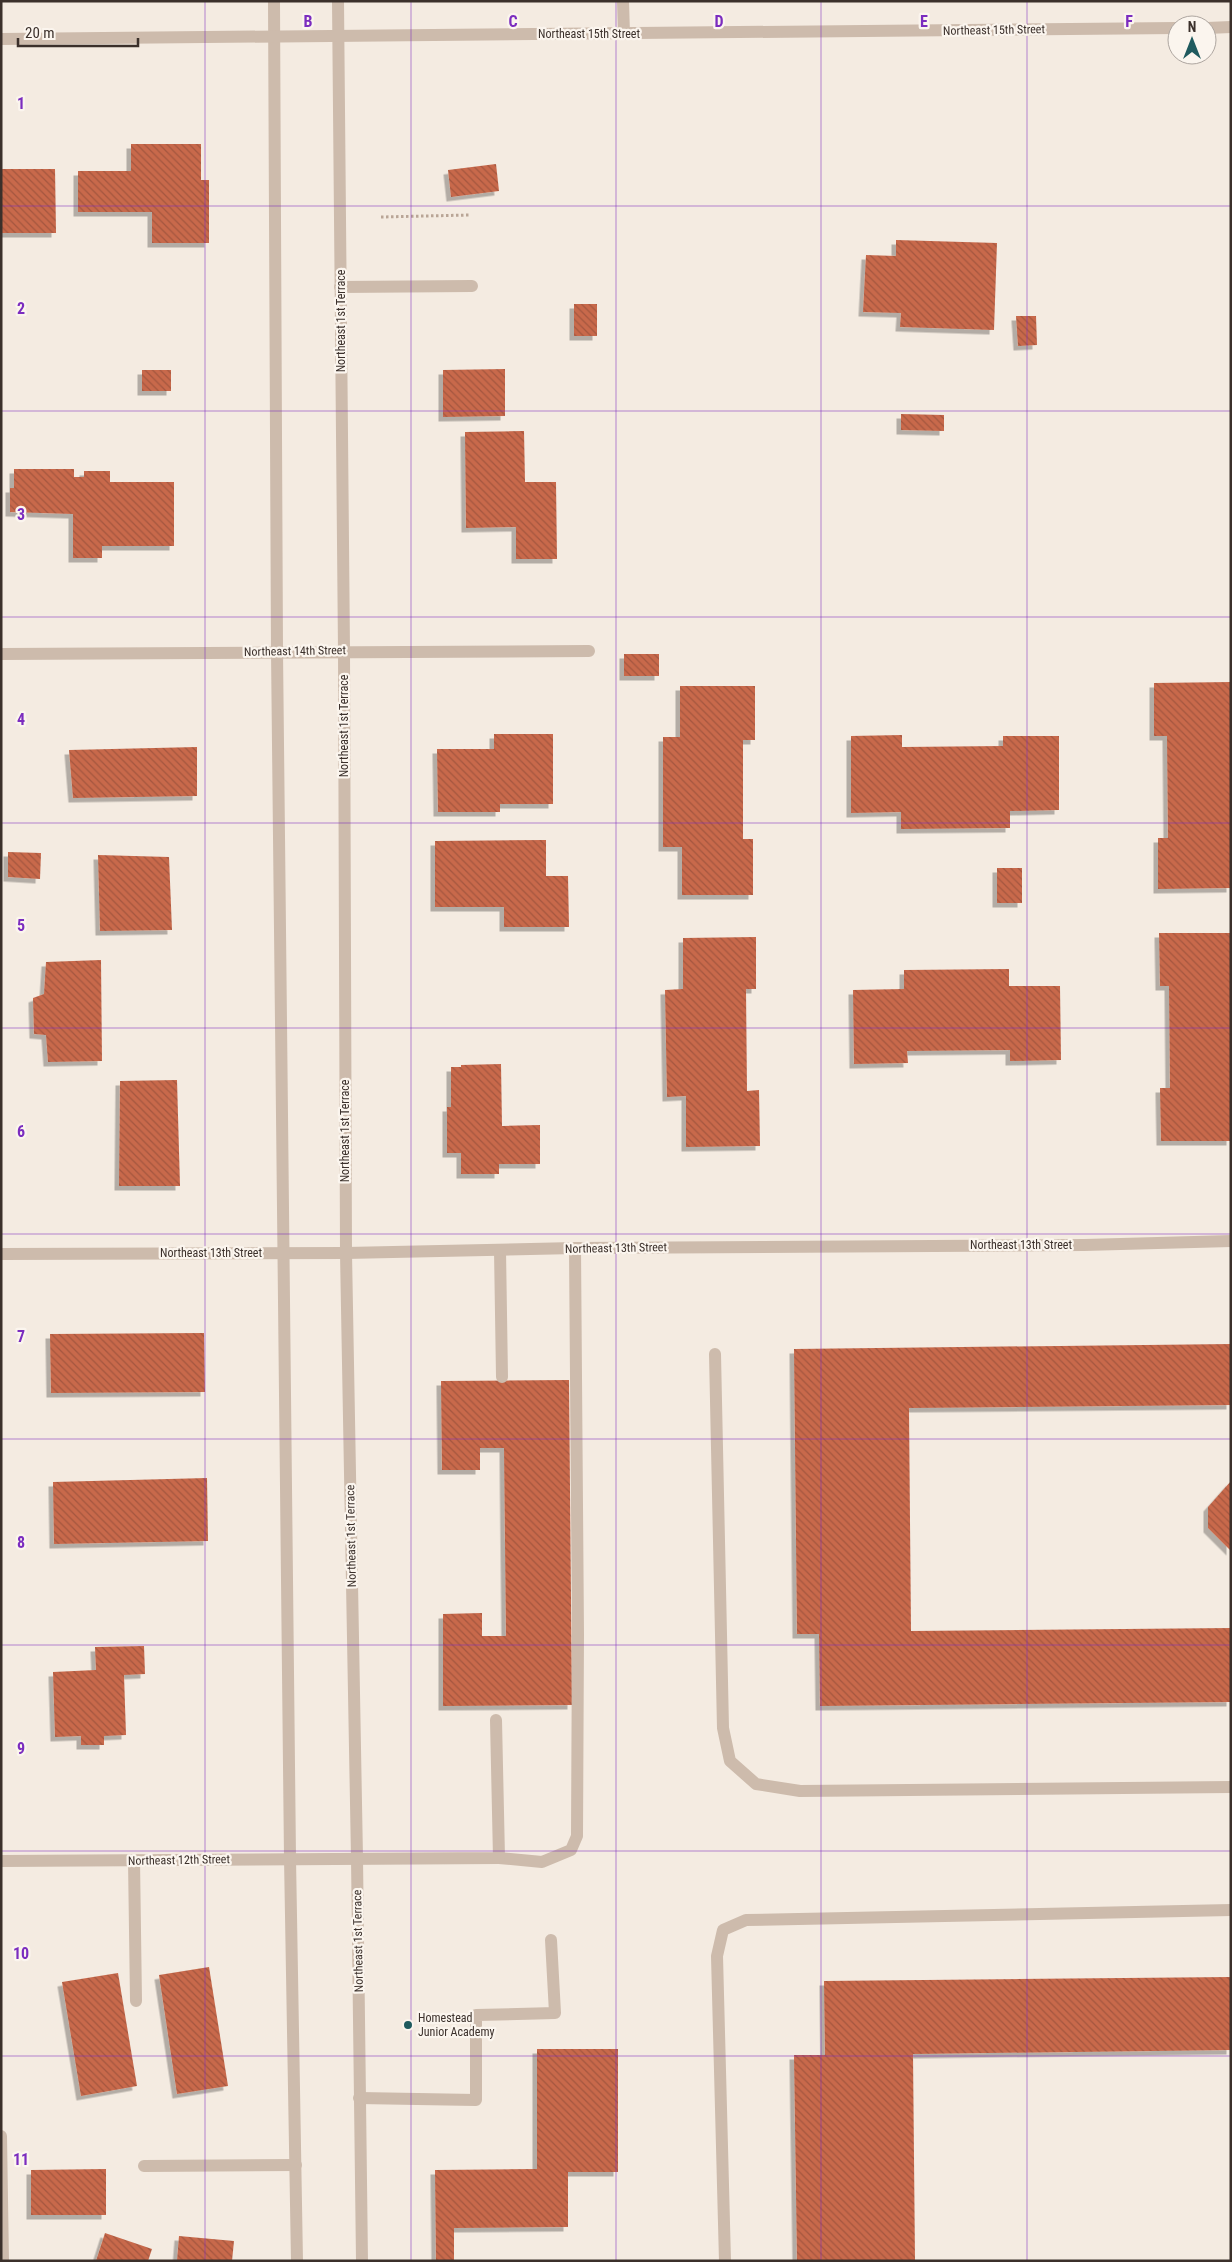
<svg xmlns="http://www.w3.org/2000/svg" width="1232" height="2262" font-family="'Roboto Condensed',sans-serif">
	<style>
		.building { fill: url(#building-back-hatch); filter: url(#shadow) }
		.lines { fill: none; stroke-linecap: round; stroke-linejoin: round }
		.path { stroke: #b9a596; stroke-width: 3; stroke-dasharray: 2.5 2.5; stroke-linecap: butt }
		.minor { stroke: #cdbbac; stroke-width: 12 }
		.grid { fill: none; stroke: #7b2cbf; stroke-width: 1; stroke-opacity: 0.55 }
		.poi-dot { fill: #1f5a5e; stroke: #fbf5ee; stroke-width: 2 }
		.labels { text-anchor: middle; stroke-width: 4.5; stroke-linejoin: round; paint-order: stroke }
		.street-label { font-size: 12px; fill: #3b302b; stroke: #fbf5ee }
		.poi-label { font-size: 12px; fill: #3b302b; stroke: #fbf5ee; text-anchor: start }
		.grid-label { font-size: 16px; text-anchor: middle; font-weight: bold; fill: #7b2cbf; stroke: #fbf5ee; stroke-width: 4.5; stroke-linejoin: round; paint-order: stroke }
	</style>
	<defs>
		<pattern id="building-back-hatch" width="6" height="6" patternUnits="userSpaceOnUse" patternTransform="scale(1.25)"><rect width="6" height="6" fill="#c8694b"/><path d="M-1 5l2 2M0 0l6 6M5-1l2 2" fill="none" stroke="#a4573f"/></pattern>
		<filter id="shadow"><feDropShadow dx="-4.5" dy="4.5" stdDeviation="0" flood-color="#0004"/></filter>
	</defs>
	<rect width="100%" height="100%" fill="#f4ebe1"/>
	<g class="building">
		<path d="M131,144H201V180H209V243H152V212H78V171H131Z"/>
		<path d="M496,164L499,191L451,197L448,170Z"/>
		<path d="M1,169H55L56,233H1Z"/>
		<path d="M896,240L997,243L994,330L900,327L901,313L863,312L866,255L896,256Z"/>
		<rect x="574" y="304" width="23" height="32"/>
		<path d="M1016,316H1036L1037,345L1018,346Z"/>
		<path d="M505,369V416L443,417V370Z"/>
		<rect x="142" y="370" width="29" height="21"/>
		<path d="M901,414L944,415V431L901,430Z"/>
		<path d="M524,431L525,482H556L557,559H516V527L466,528L465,432Z"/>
		<path d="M14,469H74V477H84V471H110V482H174V546H102V558H73V514L10,512V488H14Z"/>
		<rect x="624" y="654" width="35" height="22"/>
		<path d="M1231,682V888L1158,889V838H1168L1167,736H1154V683Z"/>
		<path d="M680,686H755V740H743V839H753V895H682V847H663V737H680Z"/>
		<path d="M494,734H553V804H500V812H438L437,749H494Z"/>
		<path d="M902,735V747L1003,746V736H1059V810L1010,811V828L901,829V812L851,813V736Z"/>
		<path d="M197,747V796L73,798L69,750Z"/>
		<path d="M546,840V876H568L569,927H504V907H435V841Z"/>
		<path d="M8,852L41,853L40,879L8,877Z"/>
		<path d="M98,855L169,857L172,930L100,931Z"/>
		<rect x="997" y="868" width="25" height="35"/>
		<path d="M1159,933H1231V1141H1161L1160,1088H1170L1169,986H1160Z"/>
		<path d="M756,937V989H746L747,1091L759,1090L760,1146L686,1147V1096L667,1097L665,990L683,989V938Z"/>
		<path d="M101,960L102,1061L48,1062L46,1035L34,1034L33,998L44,994L46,962Z"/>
		<path d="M1009,969V986H1060L1061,1060L1010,1061V1050L907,1051L908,1063L854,1064L853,990L904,989V970Z"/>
		<path d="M501,1064L502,1126L540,1125V1164H499V1174H461V1153H447V1107H451V1067H461V1065Z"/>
		<path d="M177,1080L180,1186H119L120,1081Z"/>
		<path d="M204,1333L205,1392L51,1393L50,1334Z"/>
		<path d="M1231,1344V1405L909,1408L911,1631L1231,1628V1702L820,1706L819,1634H797L794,1349Z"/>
		<path d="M569,1380L572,1705L443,1706V1614L482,1613V1636H506L504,1448H480V1470H442L441,1381Z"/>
		<path d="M207,1478L208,1541L54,1544L53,1482Z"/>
		<path d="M1231,1481V1551L1208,1528V1507Z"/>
		<path d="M144,1646L145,1674L124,1675L126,1735L104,1736V1745H81V1736L55,1737L53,1672L96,1670L95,1647Z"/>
		<path d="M209,1967L228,2086L177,2094L159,1975Z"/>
		<path d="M118,1973L137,2086L81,2096L62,1982Z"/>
		<path d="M1231,1977V2050L913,2054L915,2261H797L794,2055H825L824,1981Z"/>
		<path d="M537,2049H618V2172H568V2227L454,2228V2261H436L435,2170L537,2169Z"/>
		<path d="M106,2169V2215H31V2170Z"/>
		<path d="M105,2233L152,2249L148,2261H96Z"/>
		<path d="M179,2236L234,2241L232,2261H177Z"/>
	</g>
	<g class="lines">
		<path class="path" d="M381,217L469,215"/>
		<g class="minor">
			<path d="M274,1L277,651L290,1858L297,2261"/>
			<path d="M338,1L344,651L346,1253L357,1858L362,2261"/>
			<path d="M623,1L624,34"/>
			<path d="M1207,28L1231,27"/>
			<path d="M1,39L1177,28"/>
			<path d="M340,287L472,286"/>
			<path d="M1,654L589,651"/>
			<path d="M500,1250L502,1377"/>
			<path d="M1,1254L346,1253L575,1248L1084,1245L1231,1241"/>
			<path d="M715,1354L723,1728L730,1761L756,1784L800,1791L1231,1787"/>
			<path d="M499,1858L542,1862L571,1850L577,1836L578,1634L575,1248"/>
			<path d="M134,1860L136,2001"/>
			<path d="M1,1861L499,1858L496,1720"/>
			<path d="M359,2098L476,2100V2015L555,2013L551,1940"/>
			<path d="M1,2136L3,2261"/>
			<path d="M144,2166L296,2165"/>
			<path d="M725,2261L717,1956L723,1930L746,1920L1231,1910"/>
		</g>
	</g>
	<path class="grid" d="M205,1V2261M411,1V2261M616,1V2261M821,1V2261M1027,1V2261M1,206H1231M1,411H1231M1,617H1231M1,823H1231M1,1028H1231M1,1234H1231M1,1439H1231M1,1645H1231M1,1851H1231M1,2056H1231"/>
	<circle class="poi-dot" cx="408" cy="2025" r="5"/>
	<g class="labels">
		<g class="street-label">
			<text transform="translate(994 30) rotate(-1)" y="4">Northeast 15th Street</text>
			<text x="589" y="38">Northeast 15th Street</text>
			<text transform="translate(341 321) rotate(-90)" y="4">Northeast 1st Terrace</text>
			<text transform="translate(295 651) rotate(-1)" y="4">Northeast 14th Street</text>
			<text transform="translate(344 726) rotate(-90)" y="4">Northeast 1st Terrace</text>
			<text transform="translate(345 1131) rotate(-90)" y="4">Northeast 1st Terrace</text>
			<text x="1021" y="1249">Northeast 13th Street</text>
			<text transform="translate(616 1248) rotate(-1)" y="4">Northeast 13th Street</text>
			<text x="211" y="1257">Northeast 13th Street</text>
			<text transform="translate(351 1536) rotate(-91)" y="4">Northeast 1st Terrace</text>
			<text transform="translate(179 1860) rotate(-1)" y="4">Northeast 12th Street</text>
			<text transform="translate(358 1941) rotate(-91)" y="4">Northeast 1st Terrace</text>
		</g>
		<g class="poi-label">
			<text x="418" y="2022">Homestead<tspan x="418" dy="14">Junior Academy</tspan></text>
		</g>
	</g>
	<g class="grid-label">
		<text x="308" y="27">B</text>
		<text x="513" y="27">C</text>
		<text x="719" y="27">D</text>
		<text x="924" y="27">E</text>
		<text x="1129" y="27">F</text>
		<text x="21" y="109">1</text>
		<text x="21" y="314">2</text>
		<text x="21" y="520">3</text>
		<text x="21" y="725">4</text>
		<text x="21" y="931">5</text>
		<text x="21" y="1137">6</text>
		<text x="21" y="1342">7</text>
		<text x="21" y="1548">8</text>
		<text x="21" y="1754">9</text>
		<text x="21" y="1959">10</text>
		<text x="21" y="2165">11</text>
	</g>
	<rect width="1232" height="2262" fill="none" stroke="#3b302b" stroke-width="5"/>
	<g transform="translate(1192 40)"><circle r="24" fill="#fbf5ee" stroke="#aea6a0"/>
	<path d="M0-4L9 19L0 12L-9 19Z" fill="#1f5a5e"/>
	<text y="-8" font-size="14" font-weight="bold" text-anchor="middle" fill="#3b302b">N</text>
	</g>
	<path d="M18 38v8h120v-8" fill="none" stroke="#3b302b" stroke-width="2.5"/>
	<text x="25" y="38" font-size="15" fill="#3b302b" stroke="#fbf5ee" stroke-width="4" paint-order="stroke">20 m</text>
</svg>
